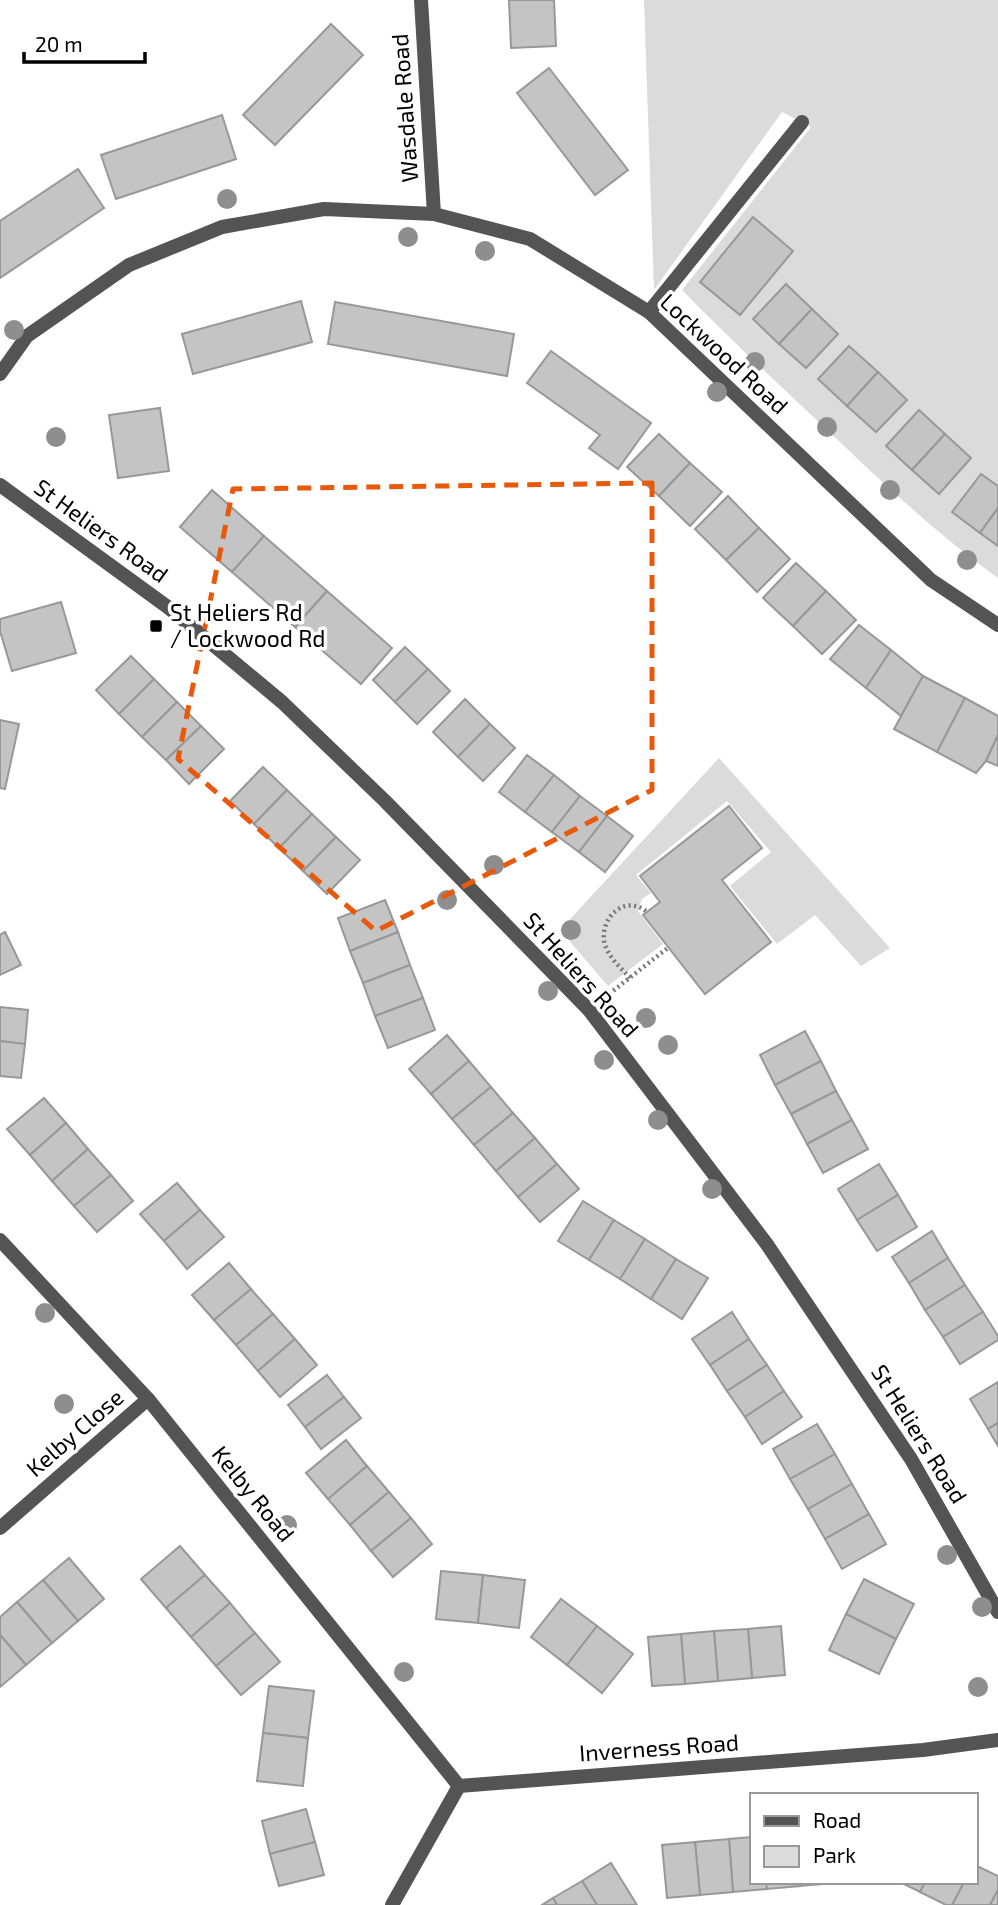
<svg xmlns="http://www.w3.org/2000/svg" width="998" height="1905" font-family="'Exo 2',sans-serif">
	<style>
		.green { fill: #dbdbdb }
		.building { fill: #c4c4c4; stroke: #989898; stroke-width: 2 }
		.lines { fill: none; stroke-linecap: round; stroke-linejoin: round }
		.path { stroke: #767676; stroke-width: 4.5; stroke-dasharray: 2 3.5; stroke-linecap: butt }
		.service { stroke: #545454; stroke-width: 14 }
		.minor { stroke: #545454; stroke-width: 14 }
		.tree { fill: #8e8e8e }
		.marked { fill: none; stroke: #e8590c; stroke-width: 5; stroke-dasharray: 14 9; stroke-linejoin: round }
		.poi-dot { fill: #000; stroke: #fff; stroke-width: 2.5 }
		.labels { text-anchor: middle; stroke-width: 7; stroke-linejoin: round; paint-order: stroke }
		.street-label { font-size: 23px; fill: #000; stroke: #fff }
		.poi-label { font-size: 23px; fill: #000; stroke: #fff; text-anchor: start }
	</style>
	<rect width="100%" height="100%" fill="#fff"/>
	<g class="green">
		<path d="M644,0H998V578C935,533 880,480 824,427C776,382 728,337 682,290L811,127L782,112L654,290Z"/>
		<path d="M719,758L890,948L861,966L815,915L777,944L730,886L771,852L727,801L636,875L651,893L642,899L638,911L663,944L608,986L560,930Z"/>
	</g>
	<g class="building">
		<path d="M509,0H554L556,46L511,48Z"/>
		<path d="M331,24L363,55L275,145L243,115Z"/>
		<path d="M549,68L628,170L595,195L517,93Z"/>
		<path d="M222,115L236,159L116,199L101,155Z"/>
		<path d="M78,169L104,208L0,278V221Z"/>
		<path d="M753,217L793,251L740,315L700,282Z"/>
		<path d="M786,284L812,309L779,344L753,319Z"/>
		<path d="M301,301L312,342L193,374L182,334Z"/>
		<path d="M335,302L514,334L507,376L328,344Z"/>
		<path d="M812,309L838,334L806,368L779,344Z"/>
		<path d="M849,346L878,372L847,406L818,379Z"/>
		<path d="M551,351L651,423L618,469L589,448L600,435L527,383Z"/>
		<path d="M878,372L907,400L876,432L847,406Z"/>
		<path d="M160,408L169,471L118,478L109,415Z"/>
		<path d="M919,410L945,434L912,470L886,446Z"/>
		<path d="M659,434L690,463L659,496L627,467Z"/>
		<path d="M945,434L971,458L939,494L912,470Z"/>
		<path d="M690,463L722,492L690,526L659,496Z"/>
		<path d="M981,474L998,486V508L980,533L952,512Z"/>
		<path d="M212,490L264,536L232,572L180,527Z"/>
		<path d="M728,496L759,528L726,560L695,529Z"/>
		<path d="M998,508V546L980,533Z"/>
		<path d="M759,528L790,559L757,592L726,560Z"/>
		<path d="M264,536L327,591L295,627L232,572Z"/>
		<path d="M796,563L826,591L793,626L763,598Z"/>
		<path d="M327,591L392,648L361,684L295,627Z"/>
		<path d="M826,591L856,620L822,654L793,626Z"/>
		<path d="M61,602L76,653L12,671L0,631V619Z"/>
		<path d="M859,625L891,650L866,688L830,659Z"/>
		<path d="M405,647L428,669L395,702L373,680Z"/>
		<path d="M891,650L923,676L901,716L866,688Z"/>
		<path d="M131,656L154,679L119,714L96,690Z"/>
		<path d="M428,669L450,691L417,724L395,702Z"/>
		<path d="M923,676L965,698L937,752L894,729Z"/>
		<path d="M154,679L177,702L142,737L119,714Z"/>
		<path d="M965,698L998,716V735L986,761L976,773L937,752Z"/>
		<path d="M465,699L490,724L458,757L433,732Z"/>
		<path d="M177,702L201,726L166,760L142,737Z"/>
		<path d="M0,720L19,724L5,789L0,788Z"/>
		<path d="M490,724L515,748L483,781L458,757Z"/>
		<path d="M201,726L224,749L189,784L166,760Z"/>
		<path d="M998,735V766L986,761Z"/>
		<path d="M527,755L554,775L525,812L499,792Z"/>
		<path d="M263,767L287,790L254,824L230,801Z"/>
		<path d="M554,775L580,796L552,832L525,812Z"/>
		<path d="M287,790L312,814L279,848L254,824Z"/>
		<path d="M580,796L607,816L579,852L552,832Z"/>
		<path d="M729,806L762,848L722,880L771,942L705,994L643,915L660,902L640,876Z"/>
		<path d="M312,814L336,837L303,871L279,848Z"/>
		<path d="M607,816L633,836L605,872L579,852Z"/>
		<path d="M336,837L360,860L327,894L303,871Z"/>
		<path d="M385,900L398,932L350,951L338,918Z"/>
		<path d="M5,932L21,965L0,975V935Z"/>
		<path d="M398,932L410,965L363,983L350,951Z"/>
		<path d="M410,965L423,998L375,1016L363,983Z"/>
		<path d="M423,998L435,1030L388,1048L375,1016Z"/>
		<path d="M0,1007L28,1010L25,1044L0,1041Z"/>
		<path d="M805,1031L821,1061L775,1085L760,1055Z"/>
		<path d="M447,1035L469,1061L431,1094L409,1069Z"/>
		<path d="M0,1041L25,1044L21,1078L0,1076Z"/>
		<path d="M469,1061L491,1087L452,1119L431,1094Z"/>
		<path d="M821,1061L836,1091L791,1114L775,1085Z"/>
		<path d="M491,1087L513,1113L474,1145L452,1119Z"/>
		<path d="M836,1091L852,1120L807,1144L791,1114Z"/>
		<path d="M44,1098L66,1123L30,1155L7,1129Z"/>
		<path d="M513,1113L535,1138L496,1171L474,1145Z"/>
		<path d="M852,1120L868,1149L823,1173L807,1144Z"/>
		<path d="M66,1123L88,1149L52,1181L30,1155Z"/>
		<path d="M535,1138L557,1164L518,1197L496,1171Z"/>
		<path d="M88,1149L111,1175L74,1206L52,1181Z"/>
		<path d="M557,1164L579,1189L540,1222L518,1197Z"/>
		<path d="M879,1164L898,1195L857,1220L838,1189Z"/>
		<path d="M111,1175L133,1201L97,1232L74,1206Z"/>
		<path d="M177,1183L200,1210L164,1241L140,1214Z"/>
		<path d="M898,1195L917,1227L877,1251L857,1220Z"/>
		<path d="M583,1201L614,1220L589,1260L558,1241Z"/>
		<path d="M200,1210L224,1237L187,1269L164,1241Z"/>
		<path d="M614,1220L645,1239L620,1279L589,1260Z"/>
		<path d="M932,1231L948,1258L909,1283L892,1257Z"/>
		<path d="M645,1239L676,1259L651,1299L620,1279Z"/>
		<path d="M948,1258L965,1285L925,1310L909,1283Z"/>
		<path d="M676,1259L708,1278L682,1319L651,1299Z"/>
		<path d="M229,1263L251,1289L214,1320L192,1295Z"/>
		<path d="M965,1285L983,1312L943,1337L925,1310Z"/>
		<path d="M251,1289L273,1314L236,1345L214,1320Z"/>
		<path d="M732,1312L749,1339L710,1365L692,1339Z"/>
		<path d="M983,1312L998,1336V1340L960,1364L943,1337Z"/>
		<path d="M273,1314L295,1339L258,1371L236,1345Z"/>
		<path d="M295,1339L317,1365L280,1397L258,1371Z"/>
		<path d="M749,1339L767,1365L727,1391L710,1365Z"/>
		<path d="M767,1365L784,1391L745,1417L727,1391Z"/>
		<path d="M327,1375L344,1397L305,1427L288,1405Z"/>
		<path d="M998,1382V1423L988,1429L970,1399Z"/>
		<path d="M784,1391L802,1417L762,1444L745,1417Z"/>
		<path d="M344,1397L361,1418L321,1449L305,1427Z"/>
		<path d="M998,1423V1446L988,1429Z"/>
		<path d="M817,1424L835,1454L790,1479L773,1449Z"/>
		<path d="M346,1440L367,1466L328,1499L306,1473Z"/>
		<path d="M835,1454L852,1484L808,1509L790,1479Z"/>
		<path d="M367,1466L389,1492L350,1525L328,1499Z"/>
		<path d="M852,1484L869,1514L825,1539L808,1509Z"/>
		<path d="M389,1492L411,1518L371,1551L350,1525Z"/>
		<path d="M869,1514L886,1544L842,1569L825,1539Z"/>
		<path d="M411,1518L432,1544L393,1577L371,1551Z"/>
		<path d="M180,1546L205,1575L166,1608L141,1579Z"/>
		<path d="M69,1558L104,1599L78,1621L43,1580Z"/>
		<path d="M441,1571L483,1575L478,1623L436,1619Z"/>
		<path d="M205,1575L230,1603L191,1637L166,1608Z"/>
		<path d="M483,1575L525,1580L519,1628L478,1623Z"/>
		<path d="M864,1579L914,1604L896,1639L846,1614Z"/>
		<path d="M43,1580L78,1621L52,1643L17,1602Z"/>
		<path d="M561,1599L597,1626L567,1665L531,1637Z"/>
		<path d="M17,1602L52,1643L26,1665L0,1635V1617Z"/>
		<path d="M230,1603L255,1633L216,1666L191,1637Z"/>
		<path d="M846,1614L896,1639L879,1674L829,1650Z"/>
		<path d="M597,1626L633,1654L602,1693L567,1665Z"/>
		<path d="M781,1626L785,1675L752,1678L748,1629Z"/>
		<path d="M748,1629L752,1678L718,1681L714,1631Z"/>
		<path d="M714,1631L718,1681L685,1684L681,1634Z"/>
		<path d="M255,1633L280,1662L241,1695L216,1666Z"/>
		<path d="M681,1634L685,1684L652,1686L648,1637Z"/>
		<path d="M0,1635L26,1665L0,1687Z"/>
		<path d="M269,1686L314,1691L308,1738L263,1733Z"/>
		<path d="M263,1733L308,1738L303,1786L257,1781Z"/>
		<path d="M306,1809L315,1842L270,1854L262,1821Z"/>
		<path d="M751,1837V1882H766L767,1889L733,1892L729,1839Z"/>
		<path d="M729,1839L733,1892L700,1895L695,1842Z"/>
		<path d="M315,1842L324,1875L279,1886L270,1854Z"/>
		<path d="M695,1842L700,1895L667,1898L662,1845Z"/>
		<path d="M611,1863L637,1905H597L582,1881Z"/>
		<path d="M975,1865L998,1876V1890L990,1905H952L964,1882H975Z"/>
		<path d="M582,1881L597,1905H557L553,1898Z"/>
		<path d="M766,1882H800V1886L767,1889Z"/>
		<path d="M800,1882H834V1883L800,1886Z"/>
		<path d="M900,1882H925L920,1892Z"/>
		<path d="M925,1882H964L952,1905H946L920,1892Z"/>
		<path d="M998,1890V1905H990Z"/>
		<path d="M553,1898L557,1905H542Z"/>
	</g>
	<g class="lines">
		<g class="path">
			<path d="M630,978C620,967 607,956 604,941C601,916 626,894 647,912"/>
			<path d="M609,994L669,947"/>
		</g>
		<path class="service" d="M649,312L802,122"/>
		<g class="minor">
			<path d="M421,0L434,214"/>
			<path d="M0,374L27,336L129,265L222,227L324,209L434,214L530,239L649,312L931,580L998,625"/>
			<path d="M0,485L169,608L282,702L385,801L589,1010L766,1243L911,1459L998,1612"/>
			<path d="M0,1240L148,1399L459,1786"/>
			<path d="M0,1528L148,1399"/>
			<path d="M392,1905L459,1786L923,1750L998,1740"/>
		</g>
	</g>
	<g class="tree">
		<circle cx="227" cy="199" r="10"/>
		<circle cx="408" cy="237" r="10"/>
		<circle cx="485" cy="251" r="10"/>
		<circle cx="14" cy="330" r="10"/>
		<circle cx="755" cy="362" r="10"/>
		<circle cx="717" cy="392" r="10"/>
		<circle cx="827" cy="427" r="10"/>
		<circle cx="56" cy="437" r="10"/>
		<circle cx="890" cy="490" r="10"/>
		<circle cx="967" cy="560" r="10"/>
		<circle cx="494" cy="865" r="10"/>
		<circle cx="447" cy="900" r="10"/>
		<circle cx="571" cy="930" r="10"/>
		<circle cx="548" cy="991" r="10"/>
		<circle cx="646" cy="1018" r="10"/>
		<circle cx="668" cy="1045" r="10"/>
		<circle cx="604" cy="1060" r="10"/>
		<circle cx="658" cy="1120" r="10"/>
		<circle cx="712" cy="1189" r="10"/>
		<circle cx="45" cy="1313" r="10"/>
		<circle cx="64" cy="1404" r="10"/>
		<circle cx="287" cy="1525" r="10"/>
		<circle cx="947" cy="1555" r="10"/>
		<circle cx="982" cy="1607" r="10"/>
		<circle cx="404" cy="1672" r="10"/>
		<circle cx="978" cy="1687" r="10"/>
	</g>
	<path class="marked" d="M652,483V790L376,931L178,759L233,489Z"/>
	<rect class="poi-dot" x="149" y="619" width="14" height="14" rx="3.5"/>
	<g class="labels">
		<g class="street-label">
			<text transform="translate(405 108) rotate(-94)" y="8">Wasdale Road</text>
			<text transform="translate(724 354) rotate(43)" y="8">Lockwood Road</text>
			<text transform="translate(101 531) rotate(36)" y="8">St Heliers Road</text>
			<text transform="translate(581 975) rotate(48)" y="8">St Heliers Road</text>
			<text transform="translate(75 1433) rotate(-41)" y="8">Kelby Close</text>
			<text transform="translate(919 1434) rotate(58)" y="8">St Heliers Road</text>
			<text transform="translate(253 1494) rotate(51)" y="8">Kelby Road</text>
			<text transform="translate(659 1748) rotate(-4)" y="8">Inverness Road</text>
		</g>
		<g class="poi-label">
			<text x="170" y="621">St Heliers Rd<tspan x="170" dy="26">/ Lockwood Rd</tspan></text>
		</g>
	</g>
	<rect x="750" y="1793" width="228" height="91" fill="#ffffff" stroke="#999999" stroke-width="2"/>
	<rect x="764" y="1816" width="35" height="10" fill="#545454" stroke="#999999" stroke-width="2"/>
	<text x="813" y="1828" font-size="21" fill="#000000">Road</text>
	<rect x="764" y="1846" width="35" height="21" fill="#dbdbdb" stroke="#999999" stroke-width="2"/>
	<text x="813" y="1863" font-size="21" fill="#000000">Park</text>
	<path d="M24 52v10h121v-10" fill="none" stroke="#000000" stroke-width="3.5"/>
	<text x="35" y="52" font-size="21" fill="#000000" stroke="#ffffff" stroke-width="5" paint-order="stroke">20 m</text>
</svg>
